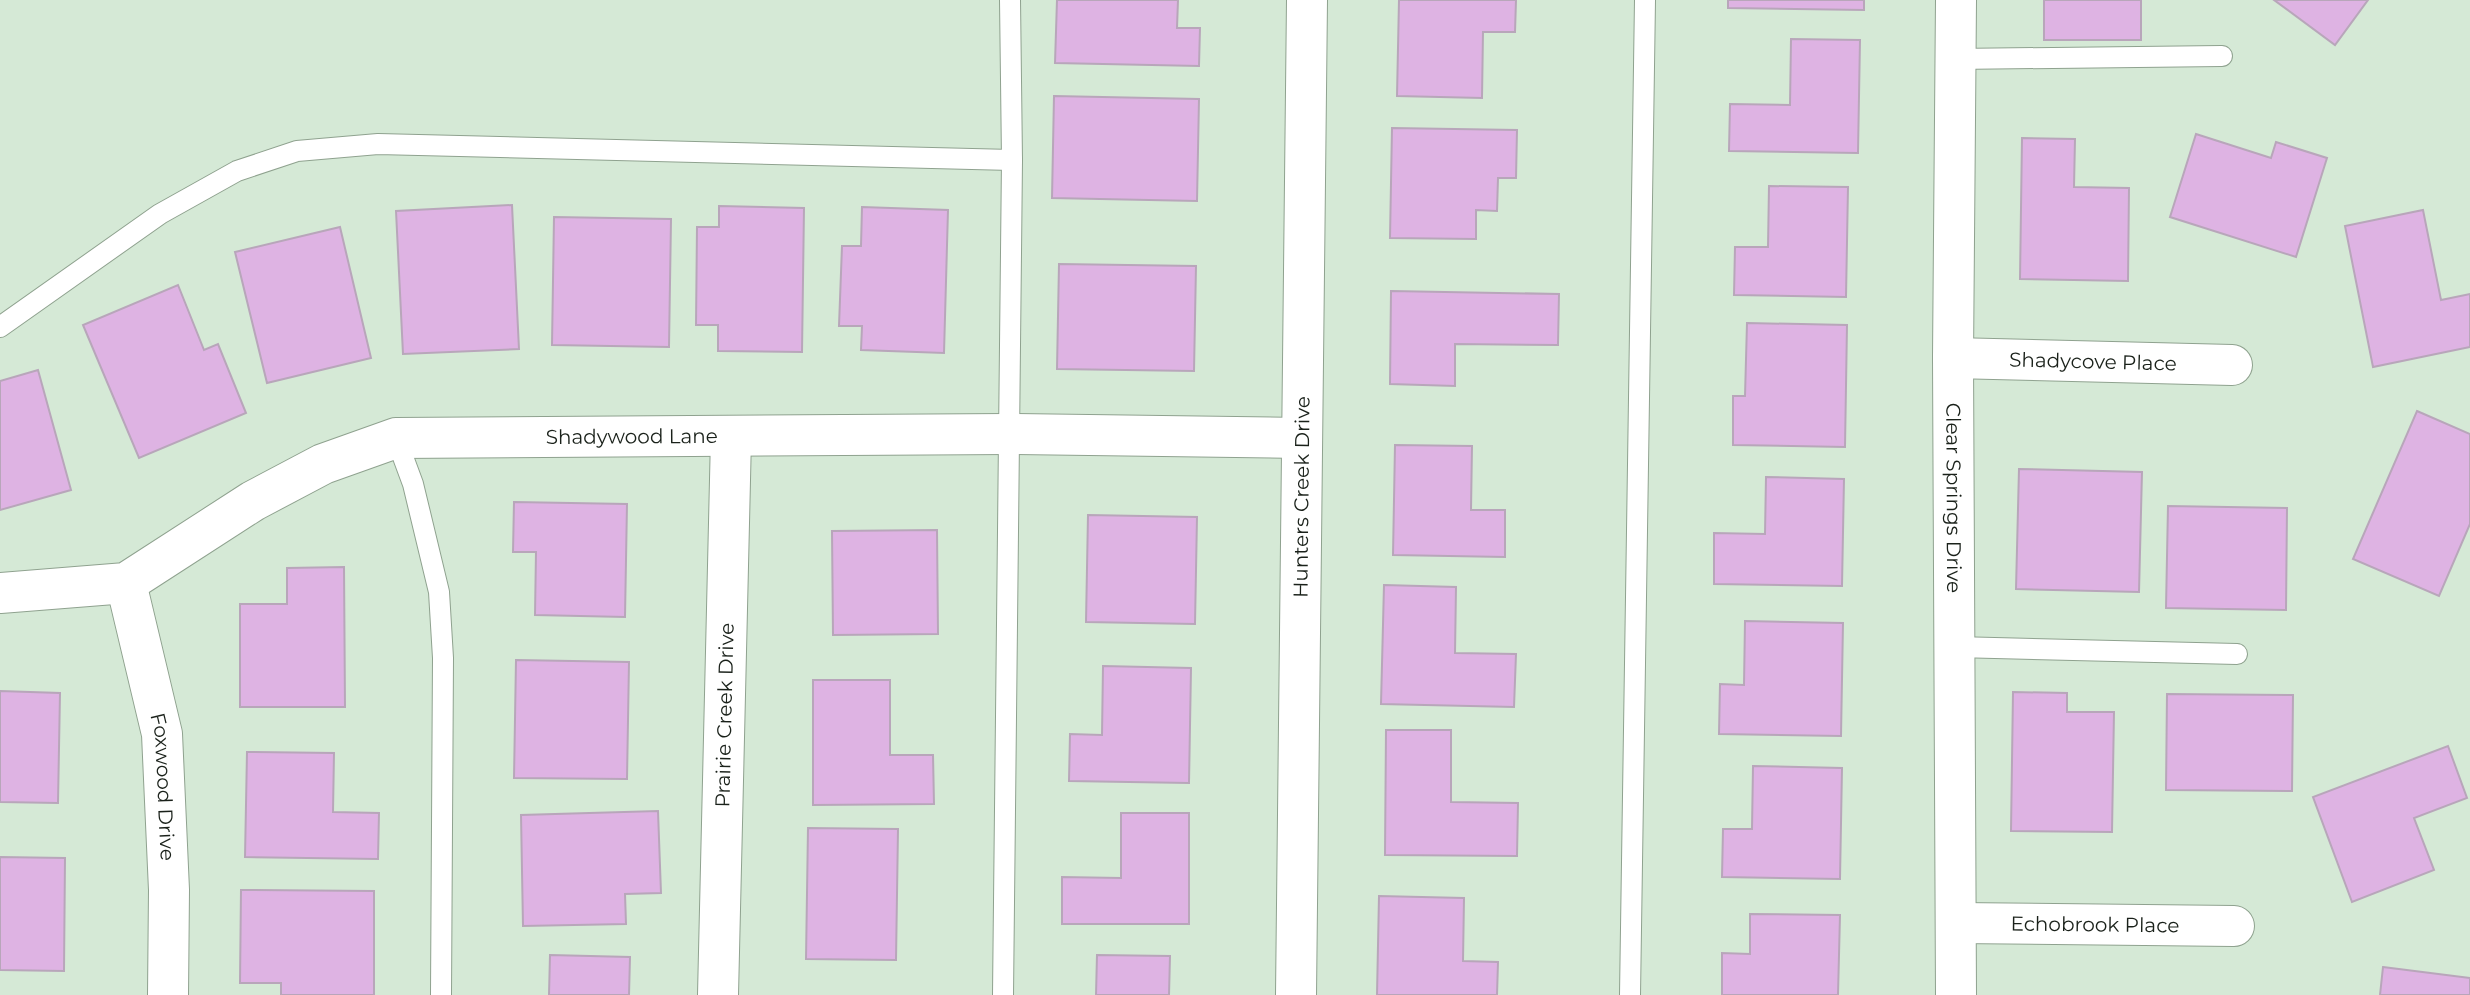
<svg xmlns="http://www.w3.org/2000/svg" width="2470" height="995" font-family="Montserrat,sans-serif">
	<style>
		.building { fill: #deb3e3; stroke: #b8a6ba; stroke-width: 2 }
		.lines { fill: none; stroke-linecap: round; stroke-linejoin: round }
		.lane-casing { stroke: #8fa28f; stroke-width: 22 }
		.street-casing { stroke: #8fa28f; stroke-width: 42 }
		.lane { stroke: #fff; stroke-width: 20 }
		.street { stroke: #fff; stroke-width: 40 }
		.labels { text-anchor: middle; stroke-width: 7; stroke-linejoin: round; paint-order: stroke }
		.street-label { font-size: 20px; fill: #1a211a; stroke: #d5e9d6 }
	</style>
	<rect width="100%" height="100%" fill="#d5e9d6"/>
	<g class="building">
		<path d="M1057,0H1178L1177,28H1200L1199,66L1055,63Z"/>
		<path d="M1399,0H1516L1515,32H1483L1482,98L1397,96Z"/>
		<path d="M1728,0H1864V10L1728,8Z"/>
		<rect x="2044" y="0" width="97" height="40"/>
		<path d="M2274,0H2368L2335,45Z"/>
		<path d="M1791,39L1860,40L1858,153L1729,151L1730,104L1790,105Z"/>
		<path d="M1054,96L1199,99L1197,201L1052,198Z"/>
		<path d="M1392,128L1517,130L1516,178H1498L1497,211L1476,210V239L1390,238Z"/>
		<path d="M2196,134L2271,158L2276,142L2327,158L2296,257L2170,217Z"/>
		<path d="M2022,138L2075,139L2074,187L2129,188L2128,281L2020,279Z"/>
		<path d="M1769,186L1848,187L1846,297L1734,295L1735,247H1768Z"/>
		<path d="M512,205L519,349L403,354L396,211Z"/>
		<path d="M719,206L804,208L802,352L718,351V325H696L697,227H719Z"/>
		<path d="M862,207L948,210L944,353L861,350L862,326H839L842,246H861Z"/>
		<path d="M2423,210L2441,300L2470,294V347L2373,367L2345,226Z"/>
		<path d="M554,217L671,219L669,347L552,345Z"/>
		<path d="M340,227L371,358L267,383L235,252Z"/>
		<path d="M1059,264L1196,266L1194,371L1057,369Z"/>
		<path d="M178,285L204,350L218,344L246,413L139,458L83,325Z"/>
		<path d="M1391,291L1559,294L1558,345L1455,344V386L1390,384Z"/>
		<path d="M1747,323L1847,325L1845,447L1733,445V396H1745Z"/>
		<path d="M38,370L71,490L0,510V381Z"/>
		<path d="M2417,411L2470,434V524L2439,596L2353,559Z"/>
		<path d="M1395,445L1472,446L1471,510H1505V557L1393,555Z"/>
		<path d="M2019,469L2142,472L2139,592L2016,589Z"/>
		<path d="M1766,477L1844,479L1842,586L1714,584V533L1765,534Z"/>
		<path d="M514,502L627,504L625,617L535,615L536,552H513Z"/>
		<path d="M2168,506L2287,508L2286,610L2166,608Z"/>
		<path d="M1088,515L1197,517L1195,624L1086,622Z"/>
		<path d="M937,530L938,634L833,635L832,531Z"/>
		<path d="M344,567L345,707H240V604H287V568Z"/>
		<path d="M1384,585L1456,587L1455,653L1516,654L1514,707L1381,704Z"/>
		<path d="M1745,621L1843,623L1841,736L1719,734L1720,684L1744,685Z"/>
		<path d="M516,660L629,662L627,779L514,778Z"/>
		<path d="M1103,666L1191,668L1189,783L1069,781L1070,734L1102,735Z"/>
		<path d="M813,680H890V755H933L934,804L813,805Z"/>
		<path d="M0,691L60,693L58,803L0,802Z"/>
		<path d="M2013,692L2067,693V712H2114L2112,832L2011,831Z"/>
		<path d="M2167,694L2293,695L2292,791L2166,790Z"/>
		<path d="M1386,730H1451V802L1518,803L1517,856L1385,855Z"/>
		<path d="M2448,746L2467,798L2414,818L2434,870L2352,902L2313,797Z"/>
		<path d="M247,752L334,753L333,812L379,813L378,859L245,857Z"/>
		<path d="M1753,766L1842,768L1840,879L1722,877L1723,829H1752Z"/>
		<path d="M658,811L661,893L625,894L626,924L523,926L521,815Z"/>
		<path d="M1121,813H1189V924H1062V877L1121,878Z"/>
		<path d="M808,828L898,829L896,960L806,959Z"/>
		<path d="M0,857L65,858L64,971L0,970Z"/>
		<path d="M241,890L374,891V995H281V983H240Z"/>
		<path d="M1379,896L1464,898L1463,961L1498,962L1497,995H1377Z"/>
		<path d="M1750,914L1840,915L1838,995H1722V953L1750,954Z"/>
		<path d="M550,955L630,957L629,995H549Z"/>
		<path d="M1097,955L1170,956L1169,995H1096Z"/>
		<path d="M2383,967L2470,978V995H2380Z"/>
	</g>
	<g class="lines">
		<g class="lane-casing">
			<g id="lane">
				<path d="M1955,59L2222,56"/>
				<path d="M0,327L160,214L237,171L297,151L378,144L1012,160"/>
				<path d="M396,438L413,484L439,592L443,658L441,995"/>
				<path d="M1955,647L2237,654"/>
				<path d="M1003,995L1012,160L1010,0"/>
				<path d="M1630,995L1645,0"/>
			</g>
		</g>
		<g class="street-casing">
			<g id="street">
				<path id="s1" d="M1956,0L1953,358L1956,995"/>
				<path id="s2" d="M1953,358L2232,365"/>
				<path id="s3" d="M126,583L162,734L169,890L168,995"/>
				<path id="s4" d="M0,593L126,583L253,501L323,464L396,438L1009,434L1300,438"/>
				<path id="s5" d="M1957,923L2234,926"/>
				<path id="s6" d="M718,995L731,437"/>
				<path id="s7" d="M1296,995L1307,0"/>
			</g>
		</g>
		<use href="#lane" class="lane"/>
		<use href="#street" class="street"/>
	</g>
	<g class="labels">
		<g class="street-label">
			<text dy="7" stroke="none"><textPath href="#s2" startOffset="140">Shadycove Place</textPath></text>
			<text dy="7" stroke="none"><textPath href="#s4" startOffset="670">Shadywood Lane</textPath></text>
			<text dy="7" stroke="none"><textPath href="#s7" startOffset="498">Hunters Creek Drive</textPath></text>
			<text dy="7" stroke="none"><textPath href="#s1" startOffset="498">Clear Springs Drive</textPath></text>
			<text dy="7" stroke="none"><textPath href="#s6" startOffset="280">Prairie Creek Drive</textPath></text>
			<text dy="7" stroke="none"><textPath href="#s3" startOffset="208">Foxwood Drive</textPath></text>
			<text dy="7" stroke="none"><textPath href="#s5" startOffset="138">Echobrook Place</textPath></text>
		</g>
	</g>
</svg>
